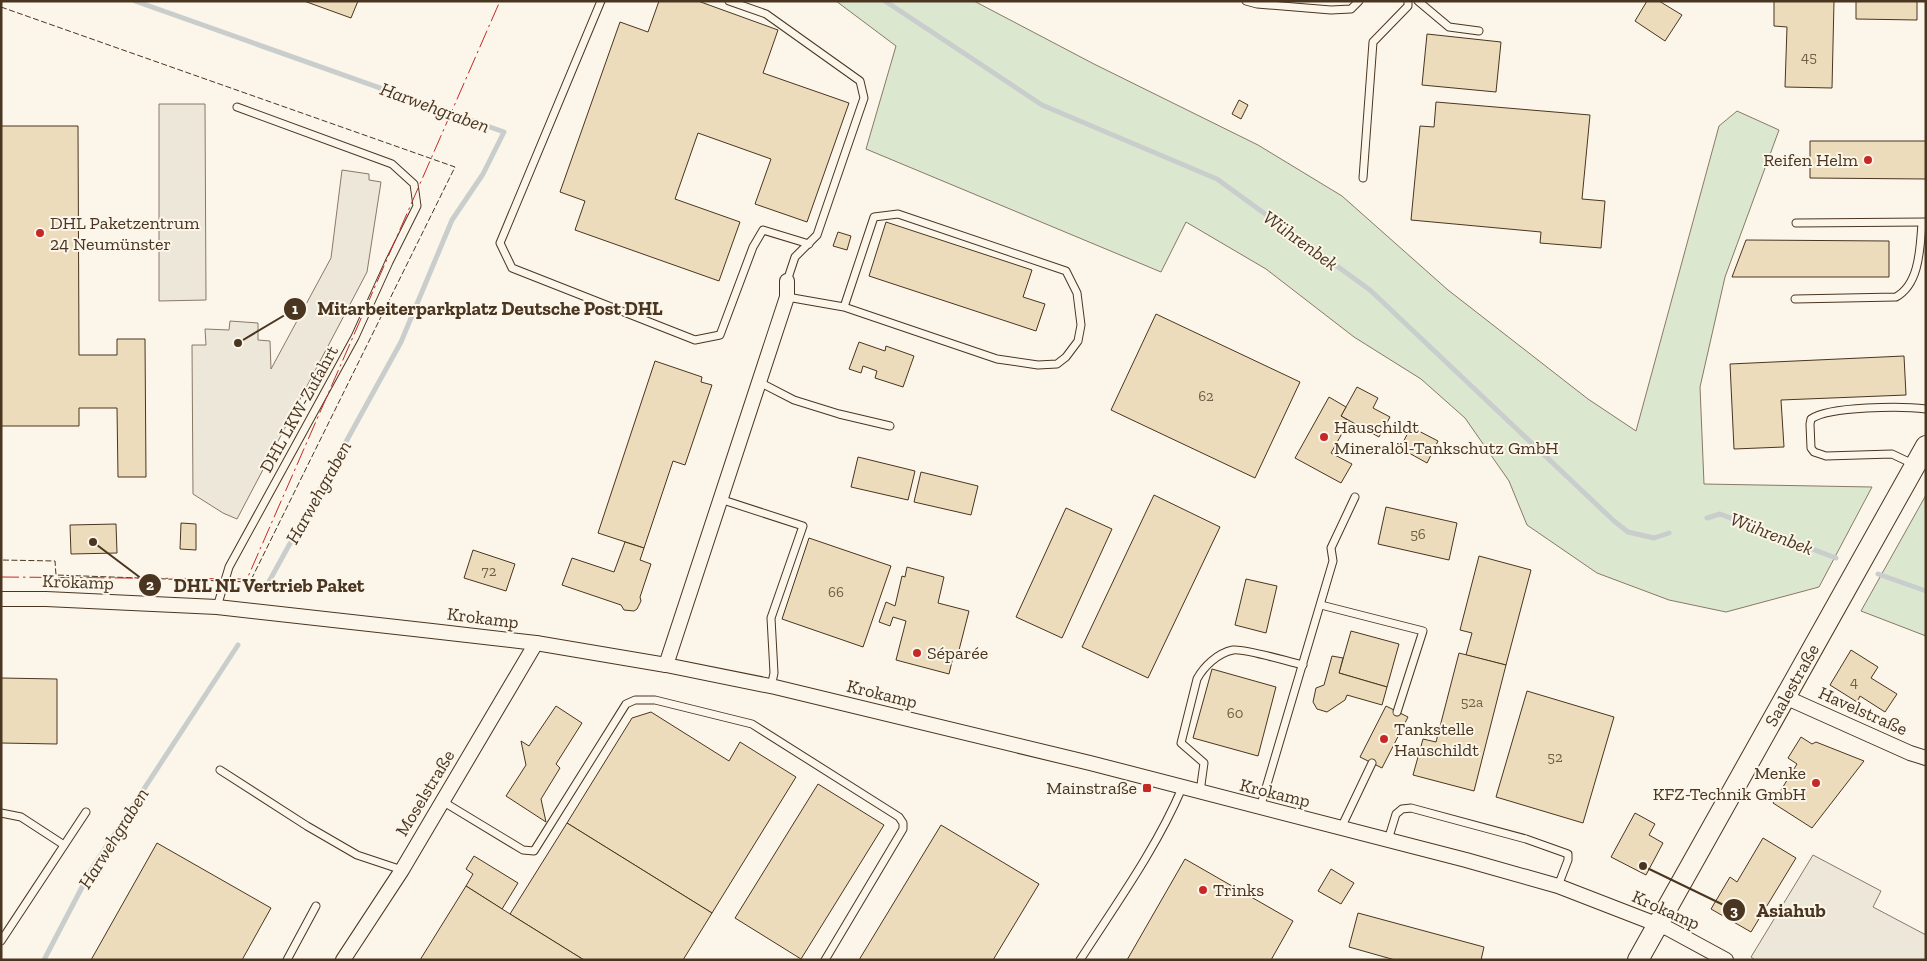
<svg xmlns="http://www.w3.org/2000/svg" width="1927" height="961" font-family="'Zilla Slab',serif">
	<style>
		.green { fill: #dce7d0; stroke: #887966 }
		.parking { fill: #ede7d9; stroke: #887966 }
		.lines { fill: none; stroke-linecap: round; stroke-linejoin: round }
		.stream { stroke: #c9cecd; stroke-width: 5 }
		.building { fill: #ecdcbc; stroke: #4a3520 }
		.lane-casing { stroke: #4a3520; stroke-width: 9 }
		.street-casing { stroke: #4a3520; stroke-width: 16 }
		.secondary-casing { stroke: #4a3520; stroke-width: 22 }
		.lane { stroke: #fbf6e9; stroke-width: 7 }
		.street { stroke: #fbf6e9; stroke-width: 14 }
		.secondary { stroke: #fbf6e9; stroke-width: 20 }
		.fence { stroke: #4a3520; stroke-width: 1; stroke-dasharray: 6 2.5; stroke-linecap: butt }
		.power { stroke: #c62828; stroke-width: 1; stroke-dasharray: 18 4 2.5 4; stroke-linecap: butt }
		.poi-dot { fill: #c62828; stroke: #fbf6e9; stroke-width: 2 }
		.labels { text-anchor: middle; stroke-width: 4; stroke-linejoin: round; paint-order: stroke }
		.number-label { font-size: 15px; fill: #725f47 }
		.poi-label { font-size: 18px; fill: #4a3520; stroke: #fbf6e9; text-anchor: start }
		.street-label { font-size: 18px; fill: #4a3520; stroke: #fbf6e9 }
		.water-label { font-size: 19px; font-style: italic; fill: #4a3520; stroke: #fbf6e9 }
		.leader { fill: none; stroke: #4a3520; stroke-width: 2 }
		.callout-dot { fill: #4a3520; stroke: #fbf6e9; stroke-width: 2 }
		.mark-label { font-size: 15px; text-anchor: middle; font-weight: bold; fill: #fff }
		.callout-label { font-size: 19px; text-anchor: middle; font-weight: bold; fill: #4a3520; stroke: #fbf6e9; stroke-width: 4; stroke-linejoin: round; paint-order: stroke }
	</style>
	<rect width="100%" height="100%" fill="#fbf6e9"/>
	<g class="green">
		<path d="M836,1H974L1094,64L1258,145L1342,196L1448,290L1588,399L1636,431L1719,126L1737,111L1779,130L1725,277L1700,387L1704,484L1872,487L1819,587L1726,612L1669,600L1597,573L1527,525L1509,481L1465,418L1421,379L1354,337L1266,269L1186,222L1161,272L866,149L896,46Z"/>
		<path d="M1926,495V636L1861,611Z"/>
	</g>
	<g class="parking">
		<path d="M159,104H205L206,300L159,301Z"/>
		<path d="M342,170L369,174V180L381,182L367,272L237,519L223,513L193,494L192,345H206L205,329L229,330L230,321L258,323V340L270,341L271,369L331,258Z"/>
		<path d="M1813,855L1881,891L1873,907L1926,935V960H1755L1751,957Z"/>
	</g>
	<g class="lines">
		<g class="stream">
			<path d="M135,1L504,132L483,174L452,220L401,342L266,587"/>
			<path d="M885,1L1042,105L1217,179L1370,290L1614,521L1628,532L1654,538L1669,533"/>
			<path d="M1707,518L1720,514L1836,558"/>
			<path d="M1878,574L1926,591"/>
			<path d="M44,960L91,870L238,645"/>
		</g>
	</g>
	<g class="building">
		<path d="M304,1H358L351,18Z"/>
		<path d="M659,1H698L778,30L763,73L849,103L807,222L755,204L771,159L698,133L675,199L740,222L719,281L575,230L585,201L560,192L620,22L648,32Z"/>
		<path d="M1647,1H1659L1682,15L1665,41L1635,21Z"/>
		<path d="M1774,1H1834L1832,88L1785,87L1787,27L1774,26Z"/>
		<path d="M1856,1H1917V20L1856,19Z"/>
		<path d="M1427,34L1501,42L1496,92L1422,85Z"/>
		<path d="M1239,100L1248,105L1241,119L1232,114Z"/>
		<path d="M1436,102L1590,115L1582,199L1605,201L1601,248L1540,243L1541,232L1411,220L1420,126L1434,127Z"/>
		<path d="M1,126H78L79,355H117V339H145L146,477H118L117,408H79V426H1Z"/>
		<path d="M1810,141H1926V179L1810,178Z"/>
		<path d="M886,222L1032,270L1023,297L1045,304L1036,331L869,276Z"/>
		<path d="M838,232L851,236L847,250L833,246Z"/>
		<path d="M1746,240L1889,241V277H1732Z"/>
		<path d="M1156,314L1300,382L1255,478L1111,410Z"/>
		<path d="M859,342L885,351L886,346L914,356L903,387L875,378L877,371L863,366L861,373L849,369Z"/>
		<path d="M1904,356L1906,395L1781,400L1784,447L1734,449L1730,364Z"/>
		<path d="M655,361L702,377L701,382L712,385L685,465L673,461L644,548L598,533Z"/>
		<path d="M1357,387L1378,398L1373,408L1390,417L1379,437L1341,416Z"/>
		<path d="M1329,397L1346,407L1341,416L1349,421L1331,453L1352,464L1341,483L1295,458Z"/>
		<path d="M1411,427L1438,441L1427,463L1400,448Z"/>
		<path d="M858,457L915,471L908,500L851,487Z"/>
		<path d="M921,472L978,486L971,515L914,502Z"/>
		<path d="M1154,495L1220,527L1148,678L1082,647Z"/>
		<path d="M1386,507L1457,523L1449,560L1378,544Z"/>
		<path d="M1066,508L1112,529L1062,638L1016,617Z"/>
		<path d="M181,523L196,524V550L180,549Z"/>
		<path d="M116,524L117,553L71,554L70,525Z"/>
		<path d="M809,538L891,566L863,647L782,619Z"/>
		<path d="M625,542L644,548L640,560L651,564L640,597L641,601L637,609L634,611L624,610L621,605L562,585L572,558L614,572Z"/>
		<path d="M473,550L515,564L506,591L464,578Z"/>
		<path d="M1479,556L1531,570L1506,665L1466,655L1472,633L1460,630Z"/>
		<path d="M907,567L944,577L938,603L969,611L958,654L954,653L949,674L896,660L906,621L893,617L890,626L879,622L886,602L895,606L902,576L905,577Z"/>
		<path d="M1246,579L1277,586L1266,633L1235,625Z"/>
		<path d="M1351,631L1399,644L1387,687L1339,673Z"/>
		<path d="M1851,650L1878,667L1871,678L1897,694L1885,712L1860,696L1857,702L1830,685Z"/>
		<path d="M1459,653L1506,665L1474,791L1413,775L1423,739L1436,742Z"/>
		<path d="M1332,656L1343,658L1339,673L1387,687L1382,705L1347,695L1345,700L1327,712L1317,709L1313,702L1316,688L1324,685Z"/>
		<path d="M1212,669L1276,687L1258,756L1193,738Z"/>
		<path d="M1,678L57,679V744L1,743Z"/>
		<path d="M1527,691L1614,717L1583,823L1496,797Z"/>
		<path d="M556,706L582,723L556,764L560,768L541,799L546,822L506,796L526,765L521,741L529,746Z"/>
		<path d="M1386,706L1408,717L1382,768L1360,757Z"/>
		<path d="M651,712L729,761L740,742L796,777L712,913L567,823L632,718Z"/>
		<path d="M1801,737L1812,744L1816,742L1864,761L1812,828L1773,803L1797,764L1788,758Z"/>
		<path d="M818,784L884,825L801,959L735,918Z"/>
		<path d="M1635,813L1655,824L1649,835L1663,843L1646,875L1611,857Z"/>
		<path d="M567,823L712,913L683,960H584L510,914Z"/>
		<path d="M941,825L1039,884L993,960H859Z"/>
		<path d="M1763,838L1796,858L1751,932L1711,909L1730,877L1737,882Z"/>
		<path d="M157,843L271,908L242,960H91Z"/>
		<path d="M474,856L518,883L502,909L466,886L473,874L466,869Z"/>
		<path d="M1185,859L1293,921L1271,960H1127Z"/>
		<path d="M1331,869L1354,883L1341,904L1318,891Z"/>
		<path d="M466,886L510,914L584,960H420Z"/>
		<path d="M1358,913L1484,947L1481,960H1395L1349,947Z"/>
	</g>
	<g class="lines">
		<g class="lane-casing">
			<g id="lane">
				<path d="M601,1L500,243L512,268L695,340L720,335L753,247L763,230L809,244"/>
				<path d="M729,1L766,14L860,81L864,98L817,235L795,257L787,281"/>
				<path d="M1246,1L1257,4L1331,10L1351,9L1359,1"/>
				<path d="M1418,1L1449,27L1479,31"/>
				<path d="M1363,178L1373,42L1408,6V1"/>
				<path d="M1796,223L1925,222"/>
				<path d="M787,297L844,307L997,359L1038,365L1057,364L1066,357L1078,341L1081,325L1077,293L1066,271L898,214L874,217L844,307"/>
				<path d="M1795,299L1896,297C1920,284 1920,247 1922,223"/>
				<path d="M759,382L794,400L839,414L890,426"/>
				<path d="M1913,464L1892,454L1826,456L1814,452L1811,448L1810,424L1811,419C1829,406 1903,406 1926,409"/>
				<path d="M720,499L803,526L771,618L774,673L771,687"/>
				<path d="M1321,605L1423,631L1397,712"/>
				<path d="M217,607L229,567L355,337L389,262L417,206L414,184L392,164L237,107"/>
				<path d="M220,770L307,826L357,855L402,870"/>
				<path d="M1200,792L1204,763L1181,743L1197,679C1204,666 1218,653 1233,650C1244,648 1289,662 1303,665"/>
				<path d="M442,801L523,850L534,851L626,704L635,700H655L752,724L899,817L903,823V829L825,960"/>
				<path d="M1260,808L1333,561L1331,548L1355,497"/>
				<path d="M1,813L21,817L64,845"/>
				<path d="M1341,828L1372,763"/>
				<path d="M1388,840L1396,814L1402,809L1411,808L1526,839L1568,854V860L1558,886"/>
				<path d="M1,941L86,812"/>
				<path d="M287,960L316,906"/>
				<path d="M1080,960C1116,904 1156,849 1182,788"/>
			</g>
		</g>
		<g class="street-casing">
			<g id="street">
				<path d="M1,599H46L217,607L432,631L536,643L666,665L775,687L1090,763L1466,860L1558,886L1669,929L1726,960"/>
				<path d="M666,665L787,297V281"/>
				<path d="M1785,697L1910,753L1926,758"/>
				<path d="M343,960L402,870L536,643"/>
			</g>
		</g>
		<g class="secondary-casing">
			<g id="secondary">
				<path id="s1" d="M1638,960L1926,446"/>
			</g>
		</g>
		<use href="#lane" class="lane"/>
		<use href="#street" class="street"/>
		<use href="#secondary" class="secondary"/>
		<path class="fence" d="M1,7L455,167L250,582L56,575L55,561L1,560"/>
		<path class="power" d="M1,577L247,579L500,1"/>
	</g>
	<g class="poi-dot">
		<circle cx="1868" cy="160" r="5"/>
		<circle cx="40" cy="233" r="5"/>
		<circle cx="1324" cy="437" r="5"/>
		<circle cx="917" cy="653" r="5"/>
		<circle cx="1384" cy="739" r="5"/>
		<circle cx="1816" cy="783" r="5"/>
		<rect x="1142" y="783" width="10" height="10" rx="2.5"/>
		<circle cx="1203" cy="890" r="5"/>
	</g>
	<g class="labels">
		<g class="number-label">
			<text x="1809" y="62">45</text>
			<text x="1206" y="401">62</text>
			<text x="1418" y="539">56</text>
			<text x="489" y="576">72</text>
			<text x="836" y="597">66</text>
			<text x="1854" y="687">4</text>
			<text x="1472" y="707">52a</text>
			<text x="1235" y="718">60</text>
			<text x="1555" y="762">52</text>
		</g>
		<g class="poi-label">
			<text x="1858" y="166" text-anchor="end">Reifen Helm</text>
			<text x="50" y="229">DHL Paketzentrum<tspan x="50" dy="21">24 Neumünster</tspan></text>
			<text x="1334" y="433">Hauschildt<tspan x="1334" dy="21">Mineralöl-Tankschutz GmbH</tspan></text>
			<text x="927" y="659">Séparée</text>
			<text x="1394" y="735">Tankstelle<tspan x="1394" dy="21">Hauschildt</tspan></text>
			<text x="1806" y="779" text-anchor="end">Menke<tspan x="1806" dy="21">KFZ-Technik GmbH</tspan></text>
			<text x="1137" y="794" text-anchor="end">Mainstraße</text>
			<text x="1213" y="896">Trinks</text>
		</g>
		<g class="street-label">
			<text transform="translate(299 409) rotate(-61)" y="6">DHL LKW-Zufahrt</text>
			<text transform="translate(78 582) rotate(2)" y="6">Krokamp</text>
			<text transform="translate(483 618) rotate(7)" y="6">Krokamp</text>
			<text dy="6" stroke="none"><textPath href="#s1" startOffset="315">Saalestraße</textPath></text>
			<text transform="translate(882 694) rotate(14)" y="6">Krokamp</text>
			<text transform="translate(1863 711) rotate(24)" y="6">Havelstraße</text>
			<text transform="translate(425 793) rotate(-59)" y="6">Moselstraße</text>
			<text transform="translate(1275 793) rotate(14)" y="6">Krokamp</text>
			<text transform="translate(1666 910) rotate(24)" y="6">Krokamp</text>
		</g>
		<g class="water-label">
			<text transform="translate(435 107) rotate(20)" y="7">Harwehgraben</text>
			<text transform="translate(1301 240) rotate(36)" y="7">Wührenbek</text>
			<text transform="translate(318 492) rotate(-61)" y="7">Harwehgraben</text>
			<text transform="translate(1772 533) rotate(21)" y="7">Wührenbek</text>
			<text transform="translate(113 838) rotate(-58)" y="7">Harwehgraben</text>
		</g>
	</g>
	<path class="leader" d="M238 343L295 309M93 542L150 585M1643 866L1734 910"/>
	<g class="callout-dot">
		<circle cx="238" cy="343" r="5"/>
		<circle cx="93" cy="542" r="5"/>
		<circle cx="1643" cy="866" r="5"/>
		<circle cx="295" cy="309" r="12"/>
		<circle cx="150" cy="585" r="12"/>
		<circle cx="1734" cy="910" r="12"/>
	</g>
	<g class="mark-label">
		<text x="295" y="314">1</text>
		<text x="150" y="590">2</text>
		<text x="1734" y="916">3</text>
	</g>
	<g class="callout-label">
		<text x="490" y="315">Mitarbeiterparkplatz Deutsche Post DHL</text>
		<text x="269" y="592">DHL NL Vertrieb Paket</text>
		<text x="1791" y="917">Asiahub</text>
	</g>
	<rect width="1927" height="961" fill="none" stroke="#4a3520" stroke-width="5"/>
</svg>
